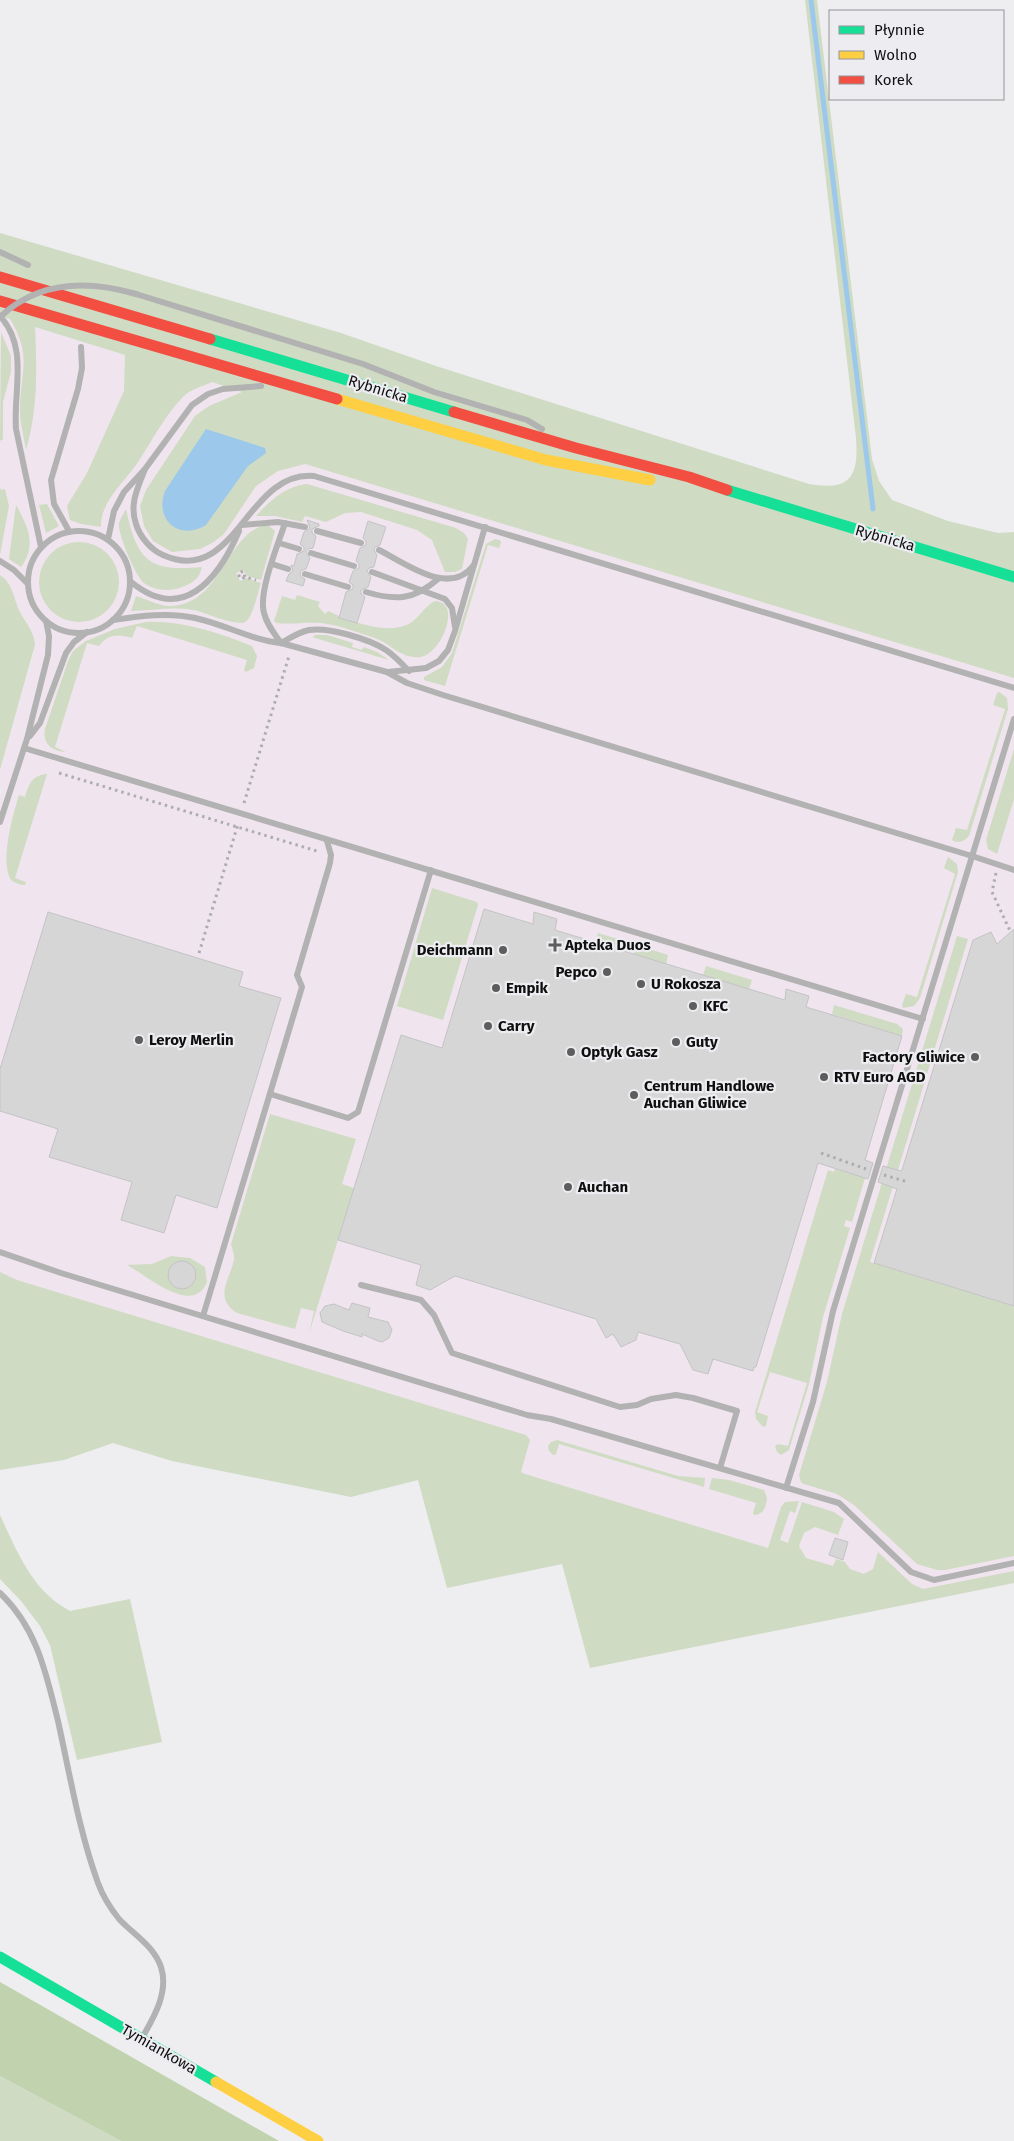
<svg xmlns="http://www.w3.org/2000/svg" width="1014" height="2141" font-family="'Fira Sans',sans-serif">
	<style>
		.commercial { fill: #f0e5ee }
		.green { fill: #cfdbc2 }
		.forest { fill: #c0d2ae }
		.water { fill: #9cc8ec }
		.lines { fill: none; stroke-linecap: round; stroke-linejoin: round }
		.stream { stroke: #9cc8ec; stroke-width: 5 }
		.building { fill: #d6d6d6; stroke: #c4c3c5 }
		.path { stroke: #adadae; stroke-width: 3; stroke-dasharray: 2.5 4; stroke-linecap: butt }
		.lane { stroke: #b2b2b2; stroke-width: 6 }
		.fast { stroke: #16e098; stroke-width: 11 }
		.slow { stroke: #ffcf43; stroke-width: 11 }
		.jam { stroke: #f24e42; stroke-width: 11 }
		.lane-bridge { stroke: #b2b2b2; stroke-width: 6 }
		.poi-dot { fill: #5d5d5e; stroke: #ededf1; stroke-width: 2 }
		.labels { text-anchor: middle; stroke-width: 4.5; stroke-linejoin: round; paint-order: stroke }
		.street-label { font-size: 15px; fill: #0f0f10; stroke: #ededf1 }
		.poi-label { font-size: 15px; font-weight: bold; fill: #0f0f10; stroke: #ededf1; text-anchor: start }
	</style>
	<rect width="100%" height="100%" fill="#eeeef0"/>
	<path class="commercial" d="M0,316L1014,633V1583L912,1604L0,1318V796L2,789H0V770L34,652L27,623L18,608L0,592Z"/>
	<g class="green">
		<path d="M805,0H817L872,459L879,481L892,500L948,521L998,533L1014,532V678L305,464L278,471L256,486L224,534L212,543L200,549L172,552L153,541L144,526L140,506L146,490L195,416L209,406L242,392L212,382C204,386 191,389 184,396C165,415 153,439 138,462C125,482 100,501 101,527L81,524L70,520L67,506L87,473L124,391L125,355L35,327C37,369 38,409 26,450C24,437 20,423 20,411C20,371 33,357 10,319L0,316V233L341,333L439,367L809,484C850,491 859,477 856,438Z"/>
		<path d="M1,332L11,356V372L3,402V439L0,441Z"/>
		<path d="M307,484L456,528L464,533L468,539L462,569L455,572H445L432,540L417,530L361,512L345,513L326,522L305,516L302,522L275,516H256C271,500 284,487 307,484Z"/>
		<path d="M0,487L1,490L5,489L9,506L0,555Z"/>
		<path d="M47,504L59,526L46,533L39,505Z"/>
		<path d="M16,505C28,527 37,545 21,567L9,559Z"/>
		<path d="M126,509C137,561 149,572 202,567C201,571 199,577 195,580C181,591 159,594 144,583C136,577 118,535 119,524C120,519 124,513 126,509Z"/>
		<path d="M268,525L275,531L261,580L247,576L243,570L236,573L240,581L246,578L261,583C258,591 253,618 245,622C237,626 210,615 201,612C178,605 154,611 131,611L136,596C147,599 156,605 169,606C222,607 227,529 268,525Z"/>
		<path d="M495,539L500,540L501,543L499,548L488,545L445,686L424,680V677L442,667L452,653L486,544Z"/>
		<circle cx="79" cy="582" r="40"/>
		<path d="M0,575C13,584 13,596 19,610C25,623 34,630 35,645L0,770Z"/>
		<path d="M297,595L320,602L318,606L325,614L328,611C349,621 391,637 412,622C420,616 426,605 435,601C463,602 441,655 420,657C401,659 391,644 375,638C359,633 342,626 327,624C310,621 293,625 276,623L274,621L282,596L295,600Z"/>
		<path d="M146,622C180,620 220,633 252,646L257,656L254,668L246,672L244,670L247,660L137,626L132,638C118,634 108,634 99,646L87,643L55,747L66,752C52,751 42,744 45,729L68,661L73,651L86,641L115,629Z"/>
		<path d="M315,635H327L353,643L352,647L362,650L364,647L377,652L389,660L315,638L313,637Z"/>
		<path d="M999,692L1007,698L1008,709L969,836C965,841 958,844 952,840L956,828L967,830L1005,709L993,705L997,693Z"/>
		<path d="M1014,749V799L997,854L988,849L986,840Z"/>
		<path d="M47,774L15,878L26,882L25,885C20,885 15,883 11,880C0,861 12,818 19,795L25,797C29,784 32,775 47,774Z"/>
		<path d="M948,857L957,864L958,872L920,998L914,1006L903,1008L902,1005L906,994L917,997L955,874L944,868Z"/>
		<path d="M432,888L477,902L478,905L443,1020L397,1006Z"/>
		<path d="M598,933L631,943L628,952L596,942Z"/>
		<path d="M957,936L968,939L870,1262L1014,1306V1556L945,1570H937L917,1564L854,1505L837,1494L804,1484L801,1482L799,1475L827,1382L842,1314Z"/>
		<path d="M636,945L668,955L666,964L634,954Z"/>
		<path d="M706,966L752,980L749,989L703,975Z"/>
		<path d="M834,1005L897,1024L903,1029L902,1036L832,1014Z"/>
		<path d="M270,1114L356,1139L342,1184L354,1188L309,1334L314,1311L301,1308L295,1329L237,1313C213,1298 230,1279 234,1260C235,1255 232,1249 231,1244Z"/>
		<path d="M835,1169L865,1178L852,1222L846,1220L844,1226L850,1228L823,1317L809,1384L789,1450L781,1455L777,1452L775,1446L778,1444L788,1446L807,1383L770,1372L757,1412L768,1416L766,1426L763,1427L756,1419L755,1412L828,1170L834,1172Z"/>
		<path d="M171,1256L190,1258L205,1267L207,1282C193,1317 146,1275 127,1265L152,1264Z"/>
		<path d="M0,1272L17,1280L526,1435L530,1440L521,1472L525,1474L768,1548L781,1507L785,1502L799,1501L795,1513L790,1511L780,1540L788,1543L802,1502L834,1512L844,1519L838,1535L815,1527L804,1533L799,1546L806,1558L833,1566L836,1559L845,1562L850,1569L864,1574L873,1569L878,1552L912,1584L923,1589L1014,1571V1583L590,1668L562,1564L447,1588L418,1480L351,1497L172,1461L113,1443L64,1460L0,1470Z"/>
		<path d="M557,1440L678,1476L705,1478L704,1487L559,1444L556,1454L553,1455L549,1451L548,1446L551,1442Z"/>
		<path d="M712,1478L729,1480L764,1490L767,1498C766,1506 764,1515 754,1515L753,1513L756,1503L709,1489Z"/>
		<path d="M0,1515C13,1543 27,1577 51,1598C56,1603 64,1607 70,1611L130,1599L162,1742L77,1760L50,1645L40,1626L21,1601L0,1579Z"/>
		<path d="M0,2076L121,2141H0Z"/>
	</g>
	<path class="forest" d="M0,1982L279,2141H121L0,2076Z"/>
	<path class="water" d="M206,429L265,448L266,453L248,466L206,525C180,541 154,521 165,491Z"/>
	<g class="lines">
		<path class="stream" d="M811,0L873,509"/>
	</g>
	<g class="building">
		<path d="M307,520L319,524V526L312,529V533L316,536L314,545L313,548L308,549L306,552L310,558L306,569L302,570L300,573L301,577L305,579L303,586L286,581L289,574L293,571L291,565L294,566L297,554L304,551V547L300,544L304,532L310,528Z"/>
		<path d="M368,521L386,527L380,545L374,548L375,552L377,555L374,567L369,568L367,571L371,577L368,587L361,590V594L365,597L357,623L339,618L346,592L353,589V585L349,582L353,571L359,568V564L356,561L360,548L366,545V541L363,538Z"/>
		<path d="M484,909L533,924L534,912L557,919L555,930L785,1000L786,989L809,996L806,1007L902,1036L865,1160L873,1163L868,1179L818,1163L756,1367H754L753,1371L713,1359L708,1374L693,1370L680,1344L638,1332L636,1340L621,1347L613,1334L606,1338L596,1319L455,1276L430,1290L416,1285L421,1265L338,1240L401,1035L442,1048Z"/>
		<path d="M48,912L243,972L239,986L281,998L217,1208L176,1195L164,1233L121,1220L132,1182L49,1157L58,1129L0,1111V1069Z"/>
		<path d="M1014,929V1306L874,1263L897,1189L878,1182L883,1166L901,1171L902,1170L973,940L991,932L997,944Z"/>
		<circle cx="182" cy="1275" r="14"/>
		<path d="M352,1303L370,1308L368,1317L388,1322L392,1330L389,1338L382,1342L378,1341L362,1334V1337L343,1331L322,1322L320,1313L325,1306L334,1304L349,1310Z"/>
		<path d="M835,1538L848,1542L843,1560L829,1555Z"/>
	</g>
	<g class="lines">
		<g class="path">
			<path d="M245,577L243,571L238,574L241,579L245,577L256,580"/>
			<path d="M59,773L320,852"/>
			<path d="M244,803L289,656"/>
			<path d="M996,873L992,892L1011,933"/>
			<path d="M199,953L238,824"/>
			<path d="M821,1153L866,1169"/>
			<path d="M884,1175L908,1182"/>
		</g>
		<g class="lane">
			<path d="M0,252L28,265"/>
			<path d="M136,294L363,364L434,392L527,420L542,429"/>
			<path d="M0,316C29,348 13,391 16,429L41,547"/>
			<path d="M145,469C138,487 129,504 136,524C140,537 151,550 163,555C236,588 246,470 314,476L1014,688"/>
			<path d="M242,525L278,522L305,527"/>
			<path d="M69,531L54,504L51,480L78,389L82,368L81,347"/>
			<path d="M317,531L361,543"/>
			<circle cx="79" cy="582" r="51"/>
			<path d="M108,539L114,511L124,492L145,469L192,405L208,394L223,389L261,386"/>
			<path d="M279,543L299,549"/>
			<path d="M379,550C405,563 449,597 473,566"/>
			<path d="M311,553L354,566"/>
			<path d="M0,561L14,570L27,583"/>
			<path d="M272,564L288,569"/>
			<path d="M372,572L445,599L452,608L455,627"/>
			<path d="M305,574L348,587"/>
			<path d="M130,581C182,625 218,580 239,531"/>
			<path d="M366,592C396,601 414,600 438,579"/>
			<path d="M113,620C140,616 168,612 195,618C224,624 251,640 281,643L387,672L407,683L443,695L972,856L1014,870"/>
			<path d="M281,643C290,638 299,632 309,630C329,627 369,639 386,650C395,656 402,664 409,671"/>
			<path d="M281,643C274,633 267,625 264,613C258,592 278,545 285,523"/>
			<path d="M388,672L426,668L439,661L448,650L455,631L485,527"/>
			<path d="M30,736L40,723L66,653L74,642L87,632"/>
			<path d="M24,748L923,1019"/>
			<path d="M0,822L27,739L48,655L49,636L46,621"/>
			<path d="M270,1094L348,1118L358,1112L431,870"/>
			<path d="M0,1252L61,1273L527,1415L551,1419L839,1503L911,1572L934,1580L1014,1563"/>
			<path d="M361,1285L421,1300L434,1315L452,1353L620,1407L637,1405L651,1399L676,1395L693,1398L737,1411L720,1468"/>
			<path d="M203,1316L302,987L297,975L330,863L331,855L327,841"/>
			<path d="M786,1488L813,1402L833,1311L1014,719"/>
			<path d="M0,1593C37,1628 46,1673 58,1721C70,1775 79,1831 98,1883C102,1894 111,1909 119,1919C133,1934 154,1946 161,1967C169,1992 154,2017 142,2038"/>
		</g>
		<g class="fast">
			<path d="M210,339L454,412"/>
			<path d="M727,490L1014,577"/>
			<path d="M0,1957L216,2082"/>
		</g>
		<g class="slow">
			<path d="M337,399L546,460L650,480"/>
			<path d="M216,2082L318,2141"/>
		</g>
		<g class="jam">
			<path d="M0,277L210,339"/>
			<path d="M0,301L337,399"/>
			<path d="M454,412L576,448L689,477L727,490"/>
		</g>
		<path class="lane-bridge" d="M0,317C39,280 88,280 136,294"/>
	</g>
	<g class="poi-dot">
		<path d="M552.5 937.5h5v5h5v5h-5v5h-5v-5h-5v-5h5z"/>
		<circle cx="503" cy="950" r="5"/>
		<circle cx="607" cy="972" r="5"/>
		<circle cx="641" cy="984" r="5"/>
		<circle cx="496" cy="988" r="5"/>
		<circle cx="693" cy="1006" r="5"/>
		<circle cx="488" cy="1026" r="5"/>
		<circle cx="139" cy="1040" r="5"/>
		<circle cx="676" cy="1042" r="5"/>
		<circle cx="571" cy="1052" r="5"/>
		<circle cx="975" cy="1057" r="5"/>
		<circle cx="824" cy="1077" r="5"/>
		<circle cx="634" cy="1095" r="5"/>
		<circle cx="568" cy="1187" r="5"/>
	</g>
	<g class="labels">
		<g class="street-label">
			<text transform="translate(378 389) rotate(17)" y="5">Rybnicka</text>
			<text transform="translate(885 538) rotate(16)" y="5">Rybnicka</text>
			<text transform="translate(159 2049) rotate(30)" y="5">Tymiankowa</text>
		</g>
		<g class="poi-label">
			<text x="565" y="950">Apteka Duos</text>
			<text x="493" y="955" text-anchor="end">Deichmann</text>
			<text x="597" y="977" text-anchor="end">Pepco</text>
			<text x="651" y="989">U Rokosza</text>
			<text x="506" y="993">Empik</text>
			<text x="703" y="1011">KFC</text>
			<text x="498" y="1031">Carry</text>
			<text x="149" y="1045">Leroy Merlin</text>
			<text x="686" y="1047">Guty</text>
			<text x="581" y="1057">Optyk Gasz</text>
			<text x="965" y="1062" text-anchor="end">Factory Gliwice</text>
			<text x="834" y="1082">RTV Euro AGD</text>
			<text x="644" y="1091">Centrum Handlowe<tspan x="644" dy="17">Auchan Gliwice</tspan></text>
			<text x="578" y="1192">Auchan</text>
		</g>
	</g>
	<rect x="829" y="10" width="175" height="90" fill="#ededf1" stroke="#949497"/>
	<rect x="839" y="26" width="25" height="8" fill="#16e098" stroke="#949497"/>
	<text x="874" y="35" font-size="15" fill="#0f0f10">Płynnie</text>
	<rect x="839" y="51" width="25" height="8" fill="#ffcf43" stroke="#949497"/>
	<text x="874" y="60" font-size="15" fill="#0f0f10">Wolno</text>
	<rect x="839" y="76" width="25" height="8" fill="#f24e42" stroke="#949497"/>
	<text x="874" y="85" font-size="15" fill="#0f0f10">Korek</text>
</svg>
